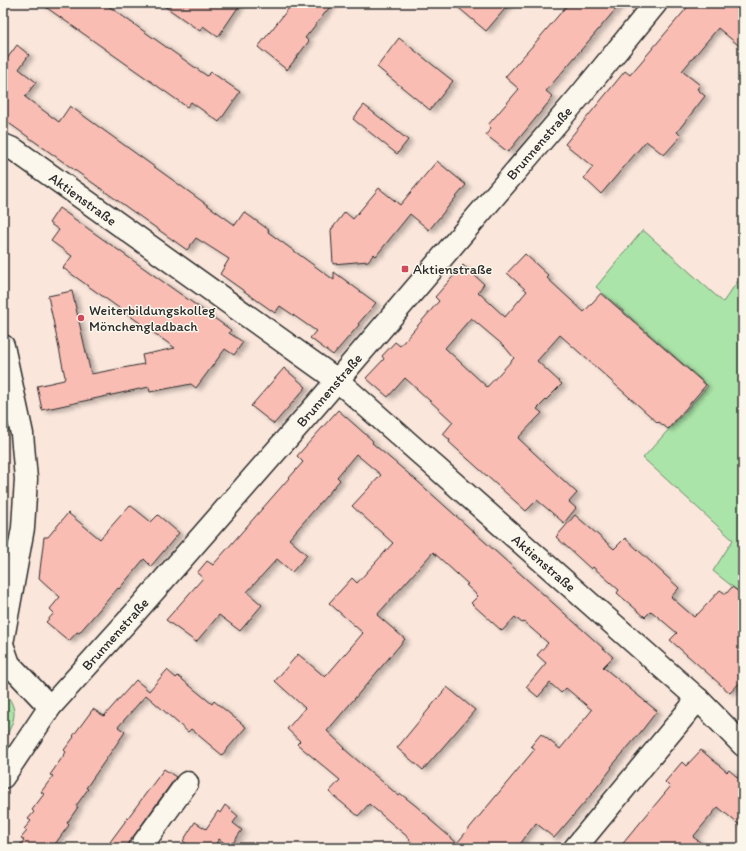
<svg xmlns="http://www.w3.org/2000/svg" width="746" height="851" font-family="Itim,sans-serif">
	<style>
		.green { fill: #abe4a9; stroke: #6b886a }
		.building { fill: #f9bdb4; stroke: #2b2b2b; fill-rule: evenodd; filter: url(#shadow) }
		.lines { fill: none; stroke-linecap: round; stroke-linejoin: round }
		.minor-casing { stroke: #2b2b2b; stroke-width: 25 }
		.tertiary-casing { stroke: #2b2b2b; stroke-width: 25 }
		.minor { stroke: #fbf7ec; stroke-width: 22 }
		.tertiary { stroke: #fbf7ec; stroke-width: 22 }
		.poi-dot { fill: #d1495b; stroke: #fbf7ec; stroke-width: 1.5 }
		.labels { text-anchor: middle; stroke-width: 3; stroke-linejoin: round; paint-order: stroke }
		.street-label { font-size: 14px; fill: #2b2b2b; stroke: #fbf7ec }
		.poi-label { font-size: 14px; fill: #2b2b2b; stroke: #fbf7ec; text-anchor: start }
	</style>
	<defs>
		<filter id="shadow"><feDropShadow dx="4.5" dy="2.5" stdDeviation="2" flood-color="#0004"/></filter>
	</defs>
	<rect width="100%" height="100%" fill="#fae6db"/>
	<filter id="ink" filterUnits="userSpaceOnUse"><feTurbulence type="fractalNoise" baseFrequency=".025" numOctaves="2"/><feDisplacementMap in="SourceGraphic" scale="8" xChannelSelector="R" yChannelSelector="G"/><feConvolveMatrix kernelMatrix="1 2 1 2 8 2 1 2 1" color-interpolation-filters="sRGB"/></filter>
	<g filter="url(#ink)">
		<g class="green">
			<path d="M643,230L723,302L743,274V595L713,571L733,540L643,458L708,386L596,287Z"/>
			<path d="M3,691C21,710 14,722 3,742Z"/>
		</g>
		<g class="building">
			<path d="M40,3H104L207,76L211,72L240,92L219,122L191,102L187,107Z"/>
			<path d="M160,3H241L218,37L203,26L200,31Z"/>
			<path d="M293,3H333L305,38L309,41L287,70L258,47Z"/>
			<path d="M453,3H510L486,31Z"/>
			<path d="M569,3H621L546,91L553,97L508,152L486,135L491,128L488,125L519,89L505,77L535,43Z"/>
			<path d="M691,3H743V49L718,28L682,71L700,85L697,89L705,96L677,132L681,136L664,155L646,141L601,194L584,178L593,167L565,144L625,71L630,75Z"/>
			<path d="M399,38L453,81L430,110L377,67Z"/>
			<path d="M17,45L29,55L19,69L36,82L25,97L59,122L70,106L235,225L244,212L269,230L268,232L334,280V272L376,303L358,324L359,325L333,355L310,338L316,331L280,306L275,313L220,274L229,259L196,238L187,250L3,119V58L6,60Z"/>
			<path d="M364,105L408,140L397,154L353,119Z"/>
			<path d="M437,161L466,185L429,230L410,214L376,256L374,254L368,261L333,264L331,230L345,212L353,219L379,188L400,205Z"/>
			<path d="M59,208L231,330L229,333L243,342L234,355L225,349L196,388L191,384L150,392L149,387L42,410L37,386L64,380L65,377L48,296L72,291L91,374L144,364L142,355L175,348L63,268L72,256L51,241L59,230L49,223Z"/>
			<path d="M525,254L549,276L547,278L584,312L601,293L706,385L668,429L659,422L658,423L560,335L537,361L562,384L537,409L542,413L518,438L577,493L569,502L576,508L564,523L537,500L526,511L449,442L450,440L443,434L453,422L405,378L388,397L366,378L384,359L382,356L395,342L400,346L439,301L435,297L463,265L484,284L478,292L505,317L527,291L507,273ZM471,318L504,346L514,358L487,387L445,348Z"/>
			<path d="M284,368L306,387L274,424L251,406Z"/>
			<path d="M338,410L373,441L372,443L416,480L613,657L603,667L657,711L640,733L611,767L612,768L591,795L554,838L536,823L517,848H418L409,840L410,839L369,804L358,816L329,792L340,780L297,744L300,741L287,729L305,708L275,681L298,654L325,677L327,675L363,633L329,603L352,578L357,583L393,543L352,506L381,475L356,454L337,477L340,480L289,539L307,555L292,572L277,559L247,592L262,605L240,631L219,615L196,642L166,620L203,578L197,573L207,561L213,565L303,462L297,456ZM433,552L468,584L466,585L478,596L471,603L502,631L515,617L522,623L524,622L548,643L537,655L546,663L526,687L538,697L550,683L561,693L566,688L592,710L560,749L541,734L531,746L535,749L457,843L429,819L430,818L416,806L401,794L399,796L343,748L344,747L327,731L405,639L377,615Z"/>
			<path d="M130,505L151,522L158,515L179,533L151,566L144,559L119,589L118,588L79,633L77,632L69,641L46,622L54,613L50,609L60,597L39,578L44,537H48L68,513L100,539Z"/>
			<path d="M575,515L614,549L625,538L679,588L671,597L694,617L697,614H698L720,590L726,594L732,587L743,595V679L730,693L670,640L677,633L651,611L645,617L617,593L619,590L593,567L591,569L556,537Z"/>
			<path d="M167,670L176,678L178,676L212,704L214,701L246,727L222,755L191,729L188,732L146,695L118,727L125,732L86,788L88,789L76,806L78,807L67,823L69,825L52,848H18L24,840L21,838L27,831L24,829L31,821L28,819L34,812L32,810L44,794L41,792L53,776L50,775L66,752L64,750L74,737L73,736L93,709L104,716L136,680L149,691Z"/>
			<path d="M447,687L475,710L423,770L397,748Z"/>
			<path d="M701,750L727,772L729,770L743,782V828L718,807L693,837L708,848H619L670,787L665,782L682,762L686,766Z"/>
			<path d="M164,769L176,777L130,841L128,848H118L110,842Z"/>
			<path d="M225,805L238,816L233,823L242,830L230,847L219,839L213,848H192L183,841L195,822L206,829L218,811L220,813Z"/>
		</g>
		<g class="lines">
			<g class="minor-casing">
				<g id="minor">
					<path d="M3,145L15,150L337,380L698,699L743,745"/>
					<path d="M3,346L22,434L26,479L23,528L3,638"/>
					<path d="M3,647L9,664L50,707"/>
					<path d="M140,848L187,783"/>
					<path d="M575,848L698,699"/>
				</g>
			</g>
			<g class="tertiary-casing">
				<path id="tertiary" d="M3,777L50,707L133,615L318,403L579,97L656,3"/>
			</g>
			<use href="#minor" class="minor"/>
			<use href="#tertiary" class="tertiary"/>
		</g>
	</g>
	<g class="poi-dot">
		<rect x="401" y="265" width="8" height="8" rx="2"/>
		<circle cx="81" cy="318" r="4"/>
	</g>
	<g class="labels">
		<g class="street-label">
			<text transform="translate(539 143) rotate(-49)" y="5">Brunnenstraße</text>
			<text transform="translate(83 199) rotate(36)" y="5">Aktienstraße</text>
			<text transform="translate(329 390) rotate(-49)" y="5">Brunnenstraße</text>
			<text transform="translate(544 563) rotate(41)" y="5">Aktienstraße</text>
			<text transform="translate(115 634) rotate(-48)" y="5">Brunnenstraße</text>
		</g>
		<g class="poi-label">
			<text x="413" y="274">Aktienstraße</text>
			<text x="89" y="315">Weiterbildungskolleg<tspan x="89" dy="16">Mönchengladbach</tspan></text>
		</g>
	</g>
	<rect width="746" height="851" fill="none" stroke="#fbf7ec" stroke-width="16"/>
	<rect x="8" y="8" width="730" height="835" fill="none" stroke="#2b2b2b" stroke-width="1.5" filter="url(#ink)"/>
</svg>
